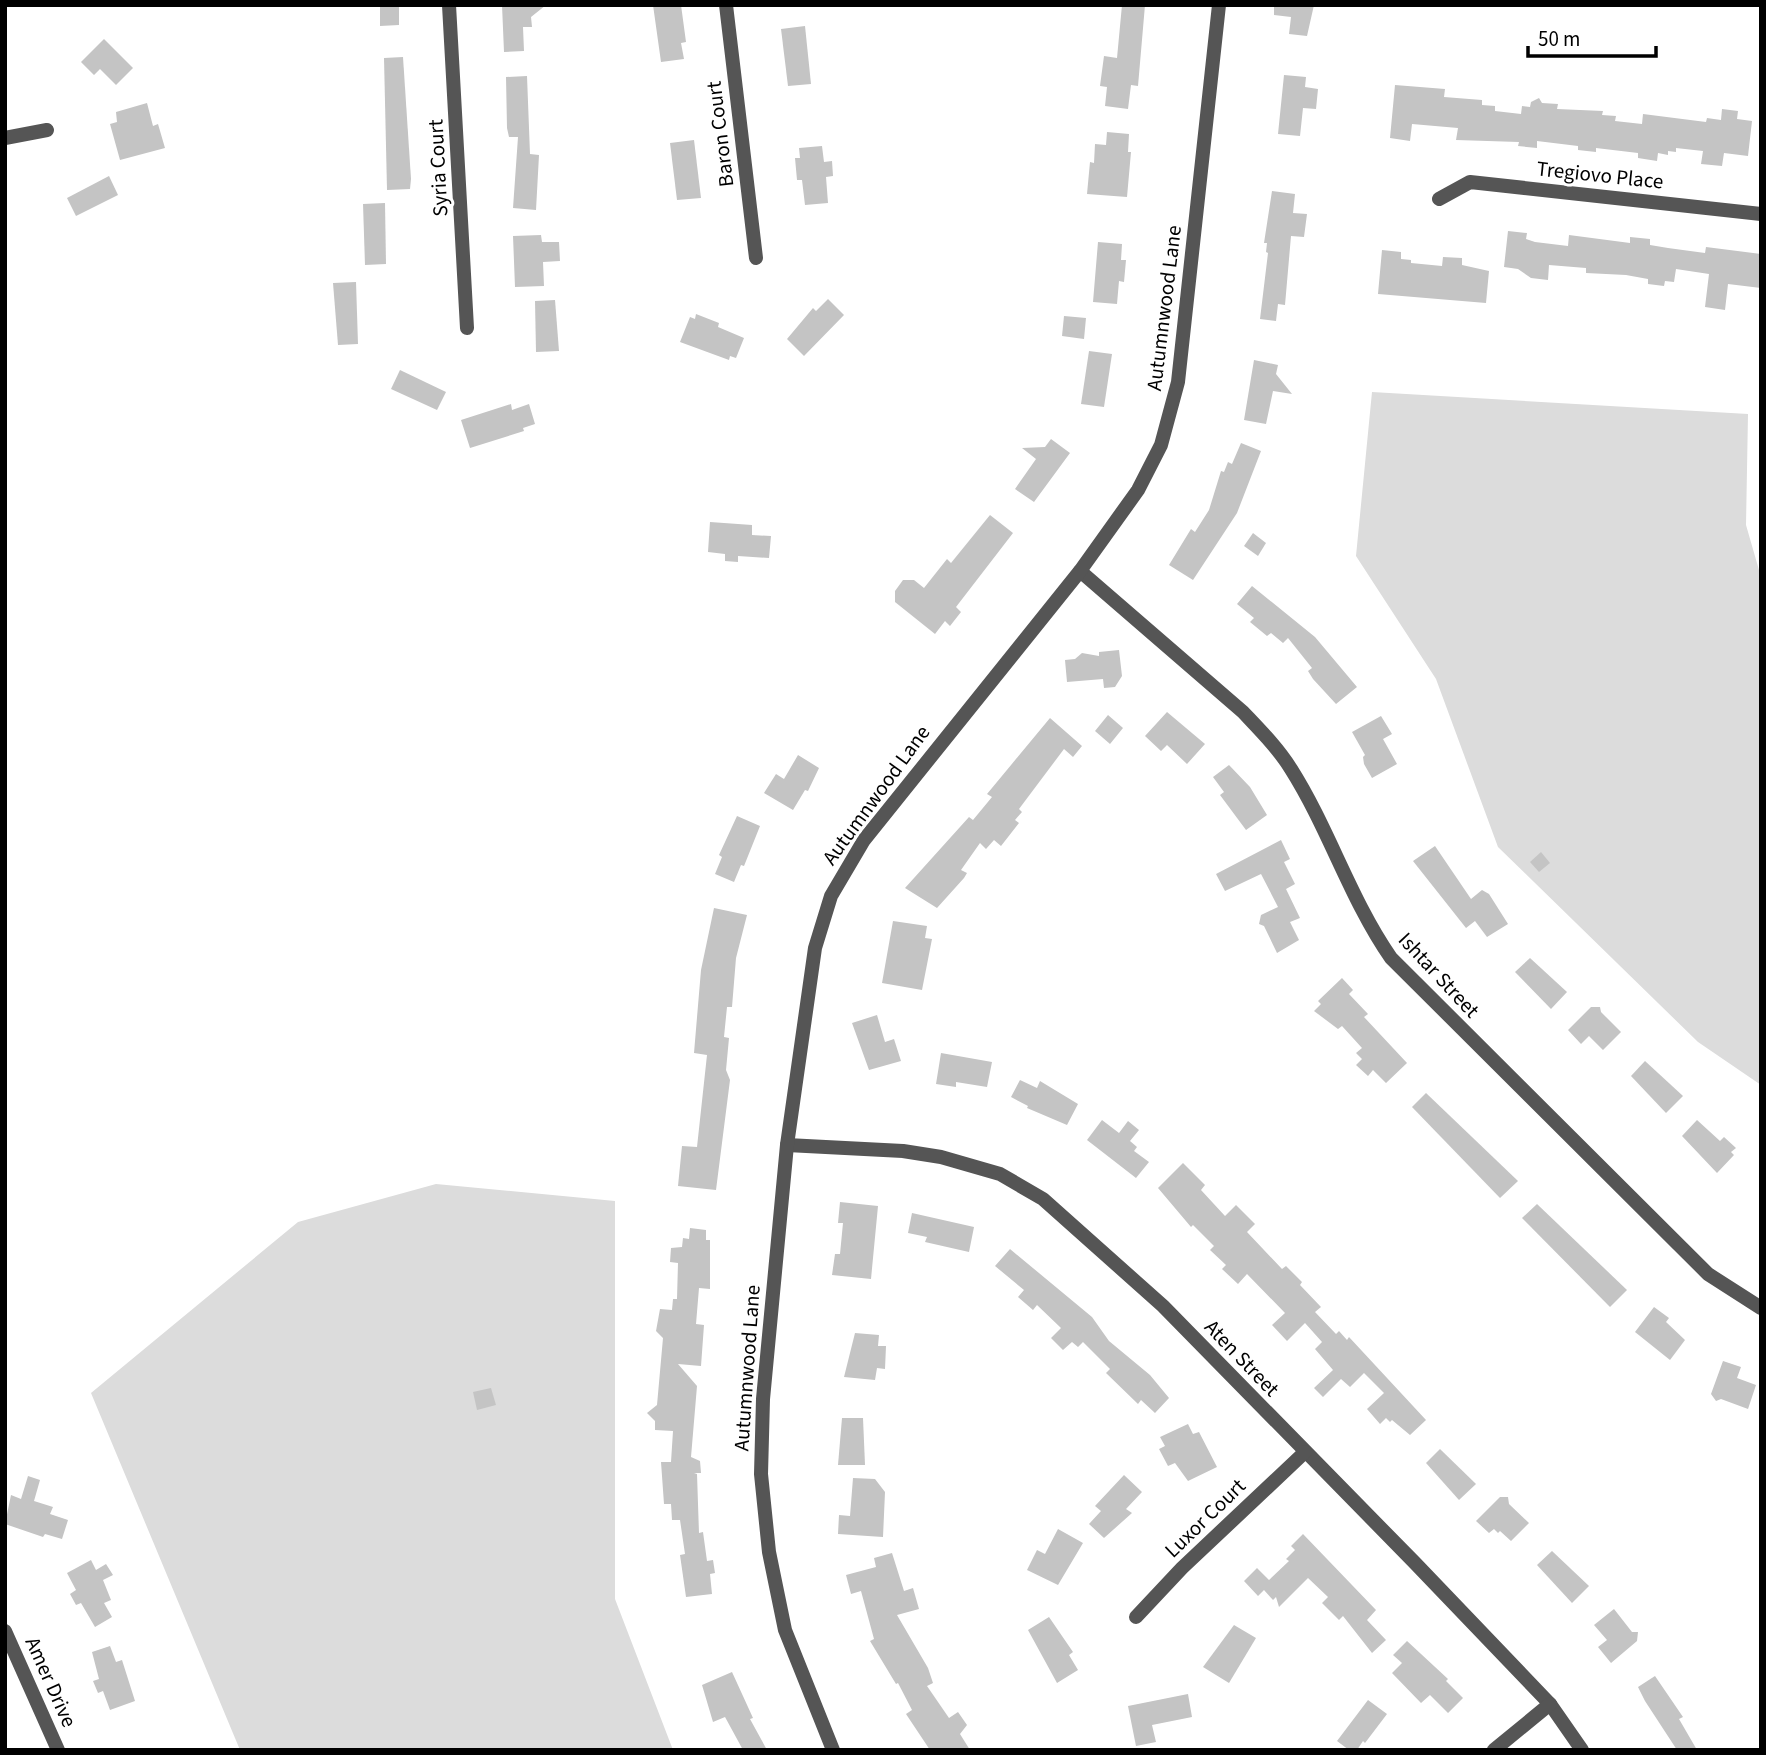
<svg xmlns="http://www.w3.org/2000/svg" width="1766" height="1755" font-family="'Source Sans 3',sans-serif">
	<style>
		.green { fill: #dcdcdc }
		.building { fill: #c4c4c4 }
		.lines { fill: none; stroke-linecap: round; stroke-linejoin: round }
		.minor { stroke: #555; stroke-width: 14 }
		.labels { text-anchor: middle; stroke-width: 6; stroke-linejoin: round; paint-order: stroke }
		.street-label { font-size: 21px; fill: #000; stroke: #fff }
	</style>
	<rect width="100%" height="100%" fill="#fff"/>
	<g class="green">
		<path d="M1372,392L1748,414L1746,525L1761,577V1085L1698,1042L1498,847L1436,679L1356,556Z"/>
		<path d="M436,1184L615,1201V1599L673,1750H240L91,1393L298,1222Z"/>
	</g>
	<g class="building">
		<path d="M380,5H399V25L380,26Z"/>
		<path d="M502,5H546L531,17L532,27H523L524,51L504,52Z"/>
		<path d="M653,5H681L686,42L681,43L684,59L661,62Z"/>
		<path d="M1122,5H1145L1138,86L1131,85L1128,109L1105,106L1107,87L1100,86L1104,56L1117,58Z"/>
		<path d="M1274,5H1314L1307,36L1289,34L1291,17L1274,15Z"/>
		<path d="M805,26L811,84L788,86L781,29Z"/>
		<path d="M104,39L133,68L116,85L100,69L94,75L81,62Z"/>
		<path d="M403,57L411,179L410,189L387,190L384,58Z"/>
		<path d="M1284,75L1306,77L1305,87L1318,89L1316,109L1303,108L1300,136L1278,134Z"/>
		<path d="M527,76L530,154L539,155L536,210L513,208L518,137H509L507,128L506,77Z"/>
		<path d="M1395,85L1445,89L1444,97L1482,100V105L1495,106V111L1521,114L1522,106L1530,107L1531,102L1539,98L1542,103L1558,104L1557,109L1603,111L1602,115L1616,116L1615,121L1642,124L1643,114L1706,122L1707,118L1721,120L1722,109L1738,111L1737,119L1752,121L1748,156L1724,153L1722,166L1701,164L1703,151L1676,148V152L1668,151V155L1658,153L1657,161L1638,158V153L1596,148V152L1578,150V146L1537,141V148L1518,146L1519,142L1456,140L1458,128L1412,124L1410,141L1390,138Z"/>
		<path d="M147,103L153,126L158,124L165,148L120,160L110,124L117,122L116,112Z"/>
		<path d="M1107,132L1129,134L1128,152H1131L1127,197L1087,194L1090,162L1094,163L1095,144L1106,145Z"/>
		<path d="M694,140L701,198L677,200L670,143Z"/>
		<path d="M822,146L824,162L832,161L833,176L826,177L828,203L805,205L802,180H797L795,158H800L799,148Z"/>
		<path d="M109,176L118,195L76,216L67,198Z"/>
		<path d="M1272,191L1295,194L1293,213L1307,214L1304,237L1291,236L1285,305L1278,304L1276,321L1260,319L1268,253L1266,252L1267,243H1264Z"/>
		<path d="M385,203L386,264L365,265L363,204Z"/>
		<path d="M1508,231L1527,233L1526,239L1535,242L1568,246L1569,235L1630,243V237L1650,239V245L1668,248L1705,253L1706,247L1761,254V288L1728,284L1725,310L1705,307L1709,274L1676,269L1674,282L1665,281L1664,286L1648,284V279L1626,275L1586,273V268L1549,265L1548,280L1531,278L1518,269L1504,267Z"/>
		<path d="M541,235L542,242H559L560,261L543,262L544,286L515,287L513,236Z"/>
		<path d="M1098,242L1122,244L1121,260H1126L1124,282L1119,281L1117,304L1093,302Z"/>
		<path d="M1382,250L1401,252V259L1411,260V263L1442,266L1443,257L1462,258V265L1489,271L1486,303L1378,294Z"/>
		<path d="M356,282L358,344L338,345L333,283Z"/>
		<path d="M828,299L844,315L804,356L787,339L813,308L816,311Z"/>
		<path d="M555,300L559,351L536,352L535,301Z"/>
		<path d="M696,314L719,323L718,327L744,338L736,358L730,356L729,360L680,342L690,317L695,319Z"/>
		<path d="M1064,316L1086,318L1084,339L1062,336Z"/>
		<path d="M1089,351L1112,354L1104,407L1081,404Z"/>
		<path d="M1254,360L1278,365L1276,374L1292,394L1273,391L1266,424L1244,420Z"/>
		<path d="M400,370L446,392L437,410L391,389Z"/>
		<path d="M511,404L512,410L529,404L535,424L523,428L524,431L470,448L461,420Z"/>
		<path d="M1051,439L1070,453L1034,502L1015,489L1036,459L1022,448L1045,447Z"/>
		<path d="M1241,443L1261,451L1237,513L1193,580L1169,565L1191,529L1195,532L1209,510L1221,471L1224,472L1228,462L1232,464Z"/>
		<path d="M990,515L1013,533L956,607L961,612L950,626L945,621L935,634L895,602V591L903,580H914L924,588L947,559L951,563Z"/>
		<path d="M710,522L752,525V535L771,536L769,558L738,556V562L725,561V554L708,552Z"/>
		<path d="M1253,533L1266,543L1258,556L1244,546Z"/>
		<path d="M1252,586L1315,637L1357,687L1336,704L1313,679L1308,671L1312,668L1288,638L1283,643L1271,633L1267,636L1250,622L1254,618L1237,604Z"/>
		<path d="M1119,650L1122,676L1115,687L1104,688L1103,679L1067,682L1065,660L1075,659L1082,653L1099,656V652Z"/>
		<path d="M1167,712L1205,744L1187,764L1167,745L1161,751L1145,736Z"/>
		<path d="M1108,715L1123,728L1110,744L1095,731Z"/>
		<path d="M1381,716L1392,734L1383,739L1397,764L1372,778L1364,764L1363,757L1365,755L1352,732Z"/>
		<path d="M1050,718L1082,746L1073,757L1064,749L1019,809L1022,812L1015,820L1019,823L1001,846L994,840L986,849L980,843L961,870L967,873L964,878L937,908L905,888L969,817L973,820L992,797L987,794Z"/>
		<path d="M798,755L819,768L808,791L805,790L793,810L764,793L776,774L784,779Z"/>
		<path d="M1229,765L1250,787L1267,815L1246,830L1220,795L1224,792L1213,777Z"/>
		<path d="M737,816L760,826L744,866L741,865L734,882L715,874L722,857L719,855Z"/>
		<path d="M1281,840L1290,859L1284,862L1295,884L1286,889L1300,918L1290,922L1299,940L1277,953L1264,926L1259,924L1261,915L1278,907L1261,874L1225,891L1216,874Z"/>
		<path d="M1435,846L1471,899L1482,890L1489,894L1508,924L1487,937L1475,921L1466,928L1413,861Z"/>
		<path d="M1541,852L1550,863L1539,872L1530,862Z"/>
		<path d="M714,908L747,915L736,958L732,1007H727L724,1037L729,1038L726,1070L730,1080L716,1190L678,1186L682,1146L697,1147L707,1055L694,1053L701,970Z"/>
		<path d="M893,921L927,926L925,938L932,939L922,990L882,983Z"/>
		<path d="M1530,958L1567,992L1551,1009L1515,972Z"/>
		<path d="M1342,978L1353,990L1349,994L1368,1014L1364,1017L1407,1063L1386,1083L1373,1070L1368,1076L1356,1065L1362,1059L1356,1053L1362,1048L1342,1026L1338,1029L1314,1011L1321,1004L1318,1001Z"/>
		<path d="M1591,1007H1600L1601,1012L1621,1032L1603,1050L1589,1036L1581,1044L1568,1030Z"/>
		<path d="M877,1015L885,1042L894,1039L901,1061L869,1070L852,1023Z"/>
		<path d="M941,1053L992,1062L987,1087L956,1082V1087L936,1084Z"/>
		<path d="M1645,1061L1683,1096L1666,1113L1631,1076Z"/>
		<path d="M1020,1080L1037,1088L1040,1081L1078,1104L1067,1125L1027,1108L1028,1106L1011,1097Z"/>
		<path d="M1426,1093L1518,1181L1500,1198L1412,1107Z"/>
		<path d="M1102,1120L1119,1133L1128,1121L1139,1130L1130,1141L1137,1147L1134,1151L1149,1162L1136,1178L1087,1140Z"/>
		<path d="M1697,1120L1720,1141L1724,1137L1736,1148L1731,1152L1734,1155L1717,1173L1682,1136Z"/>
		<path d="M1183,1163L1205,1185L1201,1190L1225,1216L1236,1205L1255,1224L1247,1232L1282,1269L1286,1266L1302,1282L1300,1285L1321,1307L1315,1312L1336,1334L1339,1331L1347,1340L1349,1337L1426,1420L1410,1435L1392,1420L1390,1422L1386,1418L1380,1424L1367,1409L1384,1393L1364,1373L1350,1387L1341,1379L1323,1397L1314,1388L1333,1370L1315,1349L1322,1342L1305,1323L1287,1341L1272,1325L1285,1313L1247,1274L1238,1284L1222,1269L1226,1265L1210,1250L1214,1246L1193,1225L1191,1227L1158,1188Z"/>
		<path d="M840,1202L878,1206L871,1279L832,1275L835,1254H840L843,1223H838Z"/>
		<path d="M1537,1204L1627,1290L1610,1307L1522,1218Z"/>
		<path d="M912,1213L974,1227L969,1252L925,1242L927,1237L908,1233Z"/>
		<path d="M690,1228L706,1230V1240H710V1289L699,1288L696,1324L704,1325L701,1366L678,1364L697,1386L691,1457L700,1461L701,1473H694L697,1474L699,1533L703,1532L707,1561L713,1560L715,1573L710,1574L712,1594L686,1597L680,1555L685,1554L680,1520H672L671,1504H664L661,1462H671L673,1431L655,1430V1421L647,1413L657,1405L663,1338L656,1331L660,1309L672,1310L673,1299H677L678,1263L670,1262L671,1248L682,1247L683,1238L689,1239Z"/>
		<path d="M1010,1249L1092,1317L1109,1341L1150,1375L1169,1398L1155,1413L1141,1400L1138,1404L1106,1373L1110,1369L1083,1342L1078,1347L1072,1342L1063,1350L1051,1338L1061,1328L1037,1305L1033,1310L1018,1297L1024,1290L995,1266Z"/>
		<path d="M1654,1307L1669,1318L1666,1322L1685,1340L1670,1360L1635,1332Z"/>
		<path d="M855,1333L879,1335L878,1346H886L885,1369L877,1368L875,1380L844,1377Z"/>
		<path d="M1723,1361L1741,1367L1737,1378L1756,1385L1748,1409L1721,1399L1716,1401L1711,1394Z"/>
		<path d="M491,1388L496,1405L477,1410L473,1392Z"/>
		<path d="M842,1418H863L865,1465H838Z"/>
		<path d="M1188,1424L1193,1434L1199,1432L1217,1467L1188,1481L1175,1463L1168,1466L1159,1449L1165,1446L1160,1437Z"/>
		<path d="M1440,1449L1476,1484L1459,1500L1426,1463Z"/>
		<path d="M1124,1475L1142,1492L1126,1509L1132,1513L1104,1538L1089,1524L1101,1511L1095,1506Z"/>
		<path d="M28,1476L40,1480L34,1501L53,1507L50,1514L68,1520L62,1539L45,1534L43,1537L5,1524L11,1495L21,1499Z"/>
		<path d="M853,1478L875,1479L885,1492L883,1537L838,1534L839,1515L850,1516Z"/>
		<path d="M1500,1497H1508L1509,1504L1529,1523L1511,1541L1500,1531L1498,1533L1494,1529L1489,1533L1476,1521Z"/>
		<path d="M1058,1529L1083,1543L1058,1585L1027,1570L1037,1550L1045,1554Z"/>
		<path d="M1303,1534L1376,1610L1367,1620L1386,1640L1372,1653L1343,1616L1339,1620L1322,1603L1328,1597L1308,1578L1279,1607L1276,1597L1273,1600L1264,1590L1258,1596L1244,1581L1257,1568L1269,1580L1289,1561L1286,1559L1295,1550L1291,1546Z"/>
		<path d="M1552,1551L1589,1586L1572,1603L1537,1565Z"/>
		<path d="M892,1553L904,1591L913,1588L919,1609L897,1615L928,1668L933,1683L927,1686L949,1718L958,1712L967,1725L960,1734L970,1750H930L906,1714L912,1710L898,1683L896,1684L870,1641L874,1639L861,1591L851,1594L846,1575L876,1567L874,1558Z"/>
		<path d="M91,1560L96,1570L106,1564L113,1575L103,1580L111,1600L104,1603L112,1617L95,1627L81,1603L76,1605L70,1594L76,1590L67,1573Z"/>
		<path d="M1614,1609L1632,1632H1638L1637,1641L1611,1663L1598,1647L1607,1640L1594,1625Z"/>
		<path d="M1049,1617L1073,1652L1069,1655L1078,1670L1057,1683L1028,1630Z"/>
		<path d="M1234,1625L1256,1638L1229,1683L1203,1667Z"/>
		<path d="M1407,1641L1448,1679L1446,1681L1463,1698L1448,1713L1430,1695L1421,1703L1392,1673L1402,1663L1393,1655Z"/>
		<path d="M110,1646L116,1662L122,1660L135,1701L110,1710L103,1691L98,1693L93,1681L99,1679L92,1652Z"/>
		<path d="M732,1672L753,1718L750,1719L767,1750H743L725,1717L713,1722L702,1685Z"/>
		<path d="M1655,1676L1683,1717L1679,1719L1697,1750H1677L1645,1701L1638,1687Z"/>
		<path d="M1188,1694L1192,1717L1152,1725L1156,1742L1136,1746L1128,1706Z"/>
		<path d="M1368,1700L1387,1714L1365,1743L1363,1741L1357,1750H1349L1337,1741Z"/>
	</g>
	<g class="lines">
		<g class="minor">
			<path d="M449,5L467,328"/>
			<path d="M726,5L756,258"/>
			<path d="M5,138L47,130"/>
			<path d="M1439,199L1470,182L1761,214"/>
			<path d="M1080,571L1243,712C1260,730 1278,748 1291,769C1329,829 1350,899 1391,958L1708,1274L1761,1308"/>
			<path d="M787,1145L903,1151L941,1157L1000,1174L1043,1199L1163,1306L1415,1563L1550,1704L1582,1750"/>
			<path d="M1136,1617L1182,1568L1305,1452"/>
			<path d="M5,1631L58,1750"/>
			<path d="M833,1750L785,1630L769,1552L761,1474L763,1399L787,1145L815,948L831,896L864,840L1080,571L1138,490L1161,445L1178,382L1219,5"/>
			<path d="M1494,1750L1550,1704"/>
		</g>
	</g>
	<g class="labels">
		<g class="street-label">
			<text transform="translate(720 134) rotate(-97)" y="7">Baron Court</text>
			<text transform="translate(438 168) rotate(-93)" y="7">Syria Court</text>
			<text transform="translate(1600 175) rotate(6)" y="7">Tregiovo Place</text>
			<text transform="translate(1164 308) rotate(-83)" y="7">Autumnwood Lane</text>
			<text transform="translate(876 795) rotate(-54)" y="7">Autumnwood Lane</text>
			<text transform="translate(1439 975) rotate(47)" y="7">Ishtar Street</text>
			<text transform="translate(1242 1358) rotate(46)" y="7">Aten Street</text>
			<text transform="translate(747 1368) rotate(-86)" y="7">Autumnwood Lane</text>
			<text transform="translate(1205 1518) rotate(-44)" y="7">Luxor Court</text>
			<text transform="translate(51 1682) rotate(66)" y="7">Amer Drive</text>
		</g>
	</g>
	<rect width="1766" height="1755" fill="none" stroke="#000000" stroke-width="14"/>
	<path d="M1528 46v10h128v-10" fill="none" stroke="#000000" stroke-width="3.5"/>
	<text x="1538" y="46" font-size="21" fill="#000000" stroke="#ffffff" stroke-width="5" paint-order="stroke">50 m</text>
</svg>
